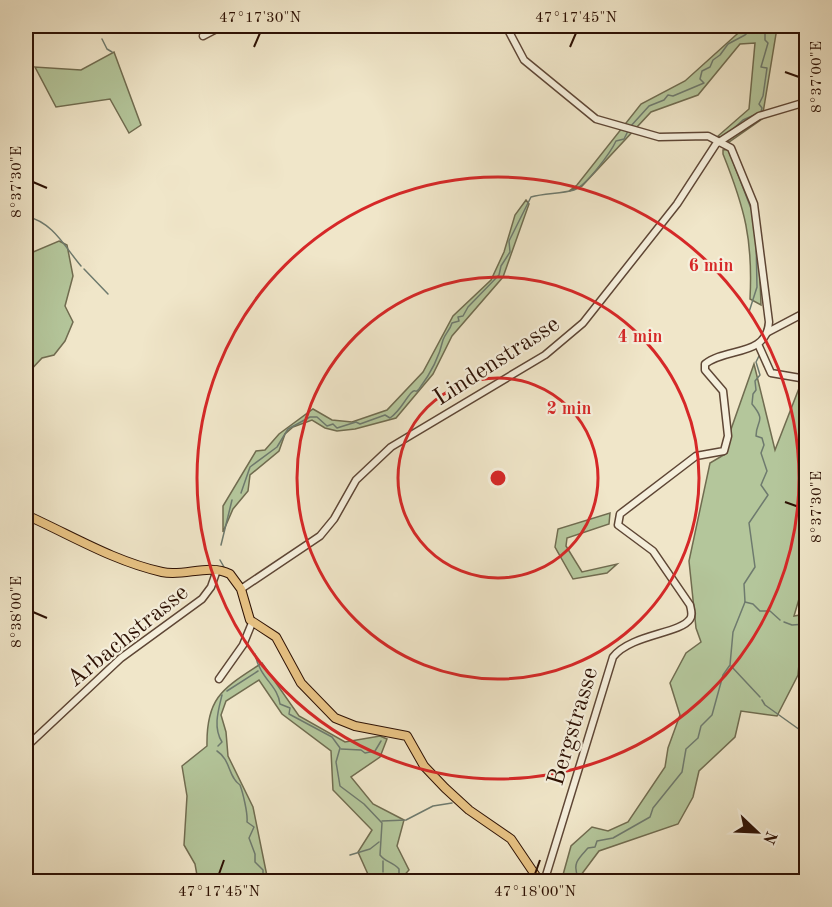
<svg xmlns="http://www.w3.org/2000/svg" width="832" height="907" font-family="'Old Standard TT',serif">
	<style>
		.green { fill: #b4c69b; stroke: #706c50; stroke-width: 1.5 }
		.lines { fill: none; stroke-linecap: round; stroke-linejoin: round }
		.stream { stroke: #6e7a6e; stroke-width: 1.5 }
		.minor-casing { stroke: #5e4635; stroke-width: 9 }
		.major-casing { stroke: #2d1104; stroke-width: 10 }
		.minor { stroke: #f5efdc; stroke-width: 6 }
		.major { stroke: #e8c384; stroke-width: 8 }
		.ticks { fill: none; stroke: #2d1104; stroke-width: 2 }
		.ring { fill: none; stroke: #d62828; stroke-width: 3 }
		.labels { text-anchor: middle; stroke-width: 4.5; stroke-linejoin: round; paint-order: stroke }
		.street-label { font-size: 24px; fill: #2d1104; stroke: #f5efdc }
		.centre { fill: #d62828; stroke: #f5efdc; stroke-width: 3 }
		.ring-label { font-size: 18px; text-anchor: middle; font-weight: bold; fill: #d62828; stroke: #f5efdc; stroke-width: 4.5; stroke-linejoin: round; paint-order: stroke }
		.neatline { fill: none; stroke: #2d1104; stroke-width: 2 }
		.ticks-label { font-size: 15px; text-anchor: middle; fill: #2d1104 }
	</style>
	<rect width="100%" height="100%" fill="#f0e6c9"/>
	<filter id="stains"><feTurbulence type="fractalNoise" baseFrequency=".00333" numOctaves="4"/><feColorMatrix values="0 0 0 0 .2 0 0 0 0 .09 0 0 0 0 .02 0 0 0 .5 -.17"/></filter>
	<radialGradient id="worn" r=".72"><stop offset=".6" stop-color="#630" stop-opacity="0"/><stop offset="1" stop-color="#630" stop-opacity=".3"/></radialGradient>
	<g class="green">
		<path d="M746,26H782L777,28L762,119L729,142L718,136L749,109L755,43L740,44L698,95L651,112L582,186L569,191L577,185L641,104L685,81Z"/>
		<path d="M114,52L141,125L129,133L110,99L56,107L35,67L81,70Z"/>
		<path d="M731,149L750,191L758,226L761,305L750,299C753,240 745,209 723,154V150Z"/>
		<path d="M526,200L529,204L503,277L452,336L433,374L396,418L355,429L337,431L325,428L312,420L293,427L285,434L279,451L250,475L248,491L233,509L223,532V506L256,451L265,450L279,434L313,409L332,420L352,422L387,410L423,372L453,316L491,280L504,252L515,215Z"/>
		<path d="M59,241L67,245L73,276L65,306L73,322L65,341L54,355L42,358L26,375V255Z"/>
		<path d="M754,364L775,450L803,378L806,379V575L794,616L806,614V631L802,632L798,675L777,716L741,711L735,737L699,771L693,797L678,824L599,851L581,875L586,881L561,882L571,846L592,827L608,831L628,822L665,767L668,748L680,715L670,683L686,653L701,642L696,628L689,561L710,463L727,453L729,435Z"/>
		<path d="M610,513L609,524L567,538L566,546L582,572L617,564L607,573L573,579L555,547L558,529Z"/>
		<path d="M262,663L299,716L345,742L380,736L387,739L380,757L351,777L373,804L404,820L397,846L409,870L400,880L371,881L358,852L372,830L333,790L331,751L282,714L259,680L226,701L221,715L226,732L228,756L253,807L268,881H198L195,864L184,845L187,796L182,766L207,746C206,696 224,688 262,663Z"/>
	</g>
	<g class="lines">
		<g class="stream">
			<path d="M102,39L107,49L112,52"/>
			<path d="M630,127L649,106L664,100L668,95L673,96L704,83L700,79L702,71L710,67L713,60L720,55L728,44L745,35L755,26"/>
			<path d="M733,129L743,120L761,112L762,108L759,104L763,96L767,68L761,67L768,43L765,40V26"/>
			<path d="M730,154L752,211"/>
			<path d="M26,216C54,223 64,246 81,266"/>
			<path d="M84,269L108,294"/>
			<path d="M749,312L757,287L756,239"/>
			<path d="M241,493L250,467L277,447L288,429L310,417H317L327,426L333,424L337,428L356,422L360,424L385,415L390,418C400,411 404,401 411,393C417,387 414,395 419,389C431,373 439,358 443,340C445,334 450,330 452,323L459,321L458,317L463,316L468,307L499,275L501,266L510,252L509,241L531,197C545,193 560,194 574,190C586,186 611,152 616,141L624,139L628,131"/>
			<path d="M221,545L232,500"/>
			<path d="M220,560L224,567"/>
			<path d="M745,602L753,604L760,611H770L780,620"/>
			<path d="M784,622L792,625L806,624"/>
			<path d="M255,654C260,679 278,685 280,704L290,708L289,714L332,737L340,748L336,762L340,786L364,804L382,823L380,855C385,862 393,862 399,869V876"/>
			<path d="M731,666L760,697"/>
			<path d="M227,691L258,671"/>
			<path d="M762,700L765,705L800,730H806"/>
			<path d="M218,746L222,742C213,728 218,711 222,695"/>
			<path d="M341,749L361,750L365,753L375,751L381,741"/>
			<path d="M217,751C231,760 228,777 240,785C243,793 248,814 247,822L254,827L249,838L255,854V862L263,870V882"/>
			<path d="M382,821L406,820L433,806L452,803"/>
			<path d="M350,855L370,849L379,842"/>
			<path d="M383,861V872"/>
			<path d="M573,882L578,877C572,863 579,858 588,848L595,847L597,841L613,838L650,817L653,808L682,772L686,749L698,738L701,726L712,715L723,675L730,665L733,632L745,602L744,584L755,567L749,523L768,495L761,485L767,471L761,453L764,445L762,438L756,436C756,420 767,422 752,404L753,394L756,390L755,381L760,375L756,362L759,356"/>
		</g>
		<g class="minor-casing">
			<g id="minor">
				<path d="M506,26L524,60L596,119L659,137L708,136L731,148L754,204L769,322C767,357 726,347 705,364V370L723,391L728,436L724,451L696,456L620,514L618,525L653,551L690,605C691,610 693,615 690,619C680,634 631,634 613,657L544,882"/>
				<path d="M26,27L63,26"/>
				<path d="M203,36L222,26"/>
				<path d="M768,332L806,312"/>
				<path d="M758,344L771,373L806,379"/>
				<path d="M241,589L320,536L334,519L356,480L391,447L545,355L583,323L677,204L716,144L759,116L806,102"/>
				<path d="M219,679L243,645L252,623"/>
				<path d="M26,747L121,658L202,599L211,587L217,570"/>
			</g>
		</g>
		<g class="major-casing">
			<path id="major" d="M26,515C71,535 113,561 162,572C185,577 208,563 230,574L241,589L250,620L276,637L301,683L335,718L355,726L407,736L424,766L445,788L469,810L511,839L540,882"/>
		</g>
		<use href="#minor" class="minor"/>
		<use href="#major" class="major"/>
	</g>
	<path class="ticks" d="M254,47L260,33M570,47L576,33M785,72L799,77M33,182L47,188M785,502L799,507M33,612L47,618M219,874L224,860M535,874L540,860"/>
	<g class="ring">
		<circle cx="498" cy="478" r="100"/>
		<circle cx="498" cy="478" r="201"/>
		<circle cx="498" cy="478" r="301"/>
	</g>
	<g class="labels">
		<g class="street-label">
			<text transform="translate(496 360) rotate(-33)" y="8">Lindenstrasse</text>
			<text transform="translate(127 635) rotate(-39)" y="8">Arbachstrasse</text>
			<text transform="translate(572 726) rotate(-73)" y="8">Bergstrasse</text>
		</g>
	</g>
	<circle cx="498" cy="478" r="9" class="centre"/>
	<g class="ring-label">
		<text x="711" y="271">6 min</text>
		<text x="640" y="342">4 min</text>
		<text x="569" y="414">2 min</text>
	</g>
	<rect width="832" height="907" fill="none" stroke="#f0e6c9" stroke-width="66"/>
	<g transform="translate(757 832) rotate(113)" stroke="#f5efdc" stroke-width="4.5" paint-order="stroke">
	<path d="M0-4.5L10 22L0 15L-10 22Z" fill="#2d1104"/>
	<text y="-9" font-size="16" font-weight="bold" text-anchor="middle" fill="#2d1104">N</text>
	</g>
	<rect x="33" y="33" width="766" height="841" class="neatline"/>
	<g class="ticks-label">
		<text x="260" y="22">47°17'30"N</text>
		<text x="576" y="22">47°17'45"N</text>
		<text transform="translate(816 77) rotate(-90)" y="5">8°37'00"E</text>
		<text transform="translate(16 182) rotate(-90)" y="5">8°37'30"E</text>
		<text transform="translate(816 507) rotate(-90)" y="5">8°37'30"E</text>
		<text transform="translate(16 612) rotate(-90)" y="5">8°38'00"E</text>
		<text x="219" y="896">47°17'45"N</text>
		<text x="535" y="896">47°18'00"N</text>
	</g>
	<rect width="100%" height="100%" filter="url(#stains)"/>
	<rect width="100%" height="100%" fill="url(#worn)"/>
</svg>
